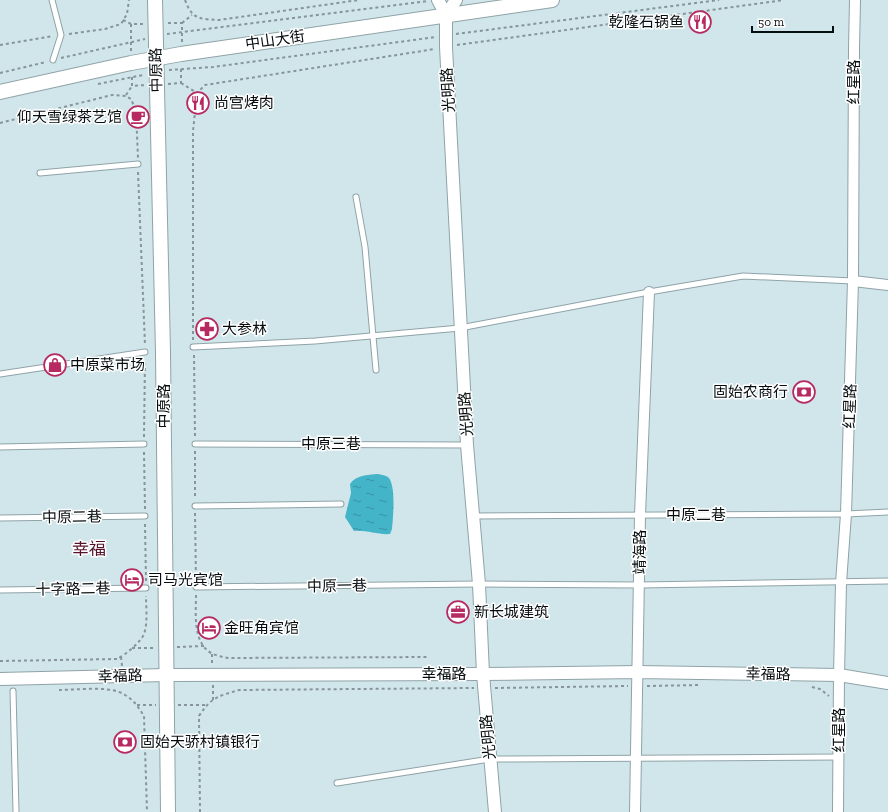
<svg xmlns="http://www.w3.org/2000/svg" width="888" height="812" font-family="'Zilla Slab','Noto Sans SC',serif">
	<style>
		.water { fill: url(#water-ripples) }
		.lines { fill: none; stroke-linecap: round; stroke-linejoin: round }
		.service-casing { stroke: #8fa3a7; stroke-width: 7 }
		.minor-casing { stroke: #8fa3a7; stroke-width: 12 }
		.tertiary-casing { stroke: #8fa3a7; stroke-width: 14 }
		.secondary-casing { stroke: #8fa3a7; stroke-width: 16 }
		.path { stroke: #859599; stroke-width: 2; stroke-dasharray: 3 3; stroke-linecap: butt }
		.service { stroke: #fff; stroke-width: 5 }
		.minor { stroke: #fff; stroke-width: 10 }
		.tertiary { stroke: #fff; stroke-width: 12 }
		.secondary { stroke: #fff; stroke-width: 14 }
		.labels { text-anchor: middle; stroke-width: 3; stroke-linejoin: round; paint-order: stroke }
		.poi-label { font-size: 15px; fill: #060d0f; stroke: #fff; text-anchor: start }
		.street-label { font-size: 15px; fill: #060d0f; stroke: #fff }
		.quarter-label { font-size: 17px; fill: #56132c; stroke: #fff }
	</style>
	<defs>
		<pattern id="water-ripples" width="26" height="14" patternUnits="userSpaceOnUse"><rect width="26" height="14" fill="#44b4c9"/><path d="M2 4q2-2 4 0t4 0M15 11q2-2 4 0t4 0" fill="none" stroke="#3791a2"/></pattern>
	</defs>
	<rect width="100%" height="100%" fill="#d1e6eb"/>
	<path class="water" d="M378,474C382,475 386,475 389,478C396,488 393,517 392,529L390,534C378,535 367,530 354,531L345,517L351,493L350,484C356,475 367,475 378,474Z"/>
	<g class="lines">
		<g class="service-casing">
			<g id="service">
				<path d="M52,0L61,35L53,60"/>
				<path d="M40,173L138,164"/>
				<path d="M356,197L365,247L376,370"/>
				<path d="M193,347L315,341L460,328L649,292L743,276L853,281"/>
				<path d="M0,374L145,352"/>
				<path d="M195,444L467,445"/>
				<path d="M0,447L144,444"/>
				<path d="M195,506L341,504"/>
				<path d="M474,516L846,514L888,512"/>
				<path d="M0,518L145,516"/>
				<path d="M196,587L479,584L640,585L888,581"/>
				<path d="M0,590L146,588"/>
				<path d="M13,691L16,812"/>
				<path d="M337,783L490,759L839,757"/>
			</g>
		</g>
		<g class="minor-casing">
			<g id="minor">
				<path d="M853,281L888,285"/>
				<path d="M635,812L640,515L649,292"/>
				<path d="M838,812L839,675L841,583L846,514L853,281L854,48L855,0"/>
			</g>
		</g>
		<g class="tertiary-casing">
			<g id="tertiary">
				<path d="M438,0L446,15V47L467,445L479,584L483,674L495,812"/>
				<path d="M446,15L456,0"/>
				<path d="M0,679L166,675L483,674L638,672L839,675L888,683"/>
			</g>
		</g>
		<g class="secondary-casing">
			<g id="secondary">
				<path d="M155,0L163,352L168,812"/>
				<path d="M0,92L131,63L181,54L552,0"/>
			</g>
		</g>
		<g class="path">
			<path d="M185,0C192,20 201,19 219,20L359,0"/>
			<path d="M123,20L131,24H143"/>
			<path d="M168,23H182V42"/>
			<path d="M182,23L192,15"/>
			<path d="M131,24V51"/>
			<path d="M69,34L105,29L121,24L127,14L129,0"/>
			<path d="M167,34L428,1"/>
			<path d="M456,34L719,0"/>
			<path d="M0,45L53,36"/>
			<path d="M457,45L784,0"/>
			<path d="M61,58L145,39"/>
			<path d="M169,70L213,67L436,37"/>
			<path d="M0,73L46,62"/>
			<path d="M132,77V86L146,85"/>
			<path d="M181,83L197,93"/>
			<path d="M98,84L143,75"/>
			<path d="M168,84L181,83V68"/>
			<path d="M126,95L132,86"/>
			<path d="M0,123L112,95L126,96L131,99L136,111L138,158"/>
			<path d="M138,172L145,345"/>
			<path d="M193,340V131L197,93L205,85L435,49"/>
			<path d="M194,355L195,436"/>
			<path d="M144,437L145,360"/>
			<path d="M195,451V498"/>
			<path d="M144,452L145,509"/>
			<path d="M195,513L196,580"/>
			<path d="M145,524L146,581"/>
			<path d="M196,595C196,613 192,644 213,654C218,656 223,657 228,658L428,657"/>
			<path d="M177,647L204,646"/>
			<path d="M132,648H155"/>
			<path d="M212,654V664"/>
			<path d="M121,657L122,666"/>
			<path d="M0,661L117,659C125,655 141,642 144,634C148,622 146,608 146,596"/>
			<path d="M213,685V700"/>
			<path d="M647,686L700,685"/>
			<path d="M812,687L820,689L829,696"/>
			<path d="M495,688L628,686"/>
			<path d="M59,690C77,690 111,685 125,695C134,700 139,708 144,716L147,812"/>
			<path d="M137,705H156"/>
			<path d="M178,705H206"/>
			<path d="M200,812L199,716C211,697 219,696 239,690L474,688"/>
		</g>
		<use href="#service" class="service"/>
		<use href="#minor" class="minor"/>
		<use href="#tertiary" class="tertiary"/>
		<use href="#secondary" class="secondary"/>
	</g>
	<defs>
		<g id="restaurant-ring" transform="scale(1.15)"><circle r="9.5" fill="#fff" stroke="#b62a61" stroke-width="1.5"/><path d="M-5-6h1v4h1v-4h1v4h1v-4h1v5L-1.5 .5V6h-2V.5L-5-1ZM5-6V6H3V1.5H1.5Q1.5-4 5-6Z" fill="#b62a61"/></g>
		<g id="cafe-ring" transform="scale(1.15)"><circle r="9.5" fill="#fff" stroke="#b62a61" stroke-width="1.5"/><path d="M-5.5-4.5H6V0H3Q3 3.5 0 3.5H-2.5Q-5.5 3.5-5.5 0ZM3-3.2v2h1.7v-2ZM-6 4.5H4V6H-6Z" fill="#b62a61"/></g>
		<g id="pharmacy-ring" transform="scale(1.15)"><circle r="9.5" fill="#fff" stroke="#b62a61" stroke-width="1.5"/><path d="M-2-6h4v4h4v4h-4v4h-4v-4h-4v-4h4Z" fill="#b62a61"/></g>
		<g id="shop-ring" transform="scale(1.15)"><circle r="9.5" fill="#fff" stroke="#b62a61" stroke-width="1.5"/><path d="M-5-2.5h2.3a2.7 3.5 0 0 1 5.4 0H5L5.5 6h-11ZM-1.5-2.5h3a1.5 2.3 0 0 0-3 0Z" fill="#b62a61"/></g>
		<g id="bank-ring" transform="scale(1.15)"><circle r="9.5" fill="#fff" stroke="#b62a61" stroke-width="1.5"/><path d="M-6-4H6V4H-6ZM0-2.3a2.3 2.3 0 1 0 0 4.6a2.3 2.3 0 1 0 0-4.6Z" fill="#b62a61"/></g>
		<g id="hotel-ring" transform="scale(1.15)"><circle r="9.5" fill="#fff" stroke="#b62a61" stroke-width="1.5"/><path d="M-6-4.5h1.5V1H6V5H4.5V3h-9V5H-6ZM-4 0a1.8 1.8 0 1 1 3.6 0ZM.5 0V-2.5h3Q6-2.5 6 0Z" fill="#b62a61"/></g>
		<g id="office-ring" transform="scale(1.15)"><circle r="9.5" fill="#fff" stroke="#b62a61" stroke-width="1.5"/><path d="M-6-3h4V-5.5h4V-3h4V5H-6ZM-1-4.5V-3h2v-1.5ZM-6 0V1H6V0Z" fill="#b62a61"/></g>
	</defs>
	<g fill-rule="evenodd">
		<use href="#restaurant-ring" x="700" y="22"/>
		<use href="#restaurant-ring" x="198" y="103"/>
		<use href="#cafe-ring" x="138" y="117"/>
		<use href="#pharmacy-ring" x="207" y="329"/>
		<use href="#shop-ring" x="55" y="365"/>
		<use href="#bank-ring" x="804" y="392"/>
		<use href="#hotel-ring" x="132" y="580"/>
		<use href="#office-ring" x="458" y="612"/>
		<use href="#hotel-ring" x="209" y="628"/>
		<use href="#bank-ring" x="125" y="742"/>
	</g>
	<g class="labels">
		<g class="poi-label">
			<text x="684" y="27" text-anchor="end">乾隆石锅鱼</text>
			<text x="214" y="108">尚宫烤肉</text>
			<text x="122" y="122" text-anchor="end">仰天雪绿茶艺馆</text>
			<text x="222" y="334">大参林</text>
			<text x="70" y="370">中原菜市场</text>
			<text x="788" y="397" text-anchor="end">固始农商行</text>
			<text x="148" y="585">司马光宾馆</text>
			<text x="474" y="617">新长城建筑</text>
			<text x="224" y="633">金旺角宾馆</text>
			<text x="140" y="747">固始天骄村镇银行</text>
		</g>
		<g class="street-label">
			<text transform="translate(275 40) rotate(-8)" y="5">中山大街</text>
			<text transform="translate(156 70) rotate(-91)" y="5">中原路</text>
			<text transform="translate(854 82) rotate(-90)" y="5">红星路</text>
			<text transform="translate(448 90) rotate(-93)" y="5">光明路</text>
			<text transform="translate(164 406) rotate(-90)" y="5">中原路</text>
			<text transform="translate(850 406) rotate(-88)" y="5">红星路</text>
			<text transform="translate(466 414) rotate(-94)" y="5">光明路</text>
			<text x="331" y="449">中原三巷</text>
			<text x="696" y="520">中原二巷</text>
			<text transform="translate(72 517) rotate(-1)" y="5">中原二巷</text>
			<text transform="translate(640 552) rotate(-90)" y="5">靖海路</text>
			<text transform="translate(337 586) rotate(-1)" y="5">中原一巷</text>
			<text transform="translate(73 589) rotate(-1)" y="5">十字路二巷</text>
			<text x="444" y="679">幸福路</text>
			<text transform="translate(768 674) rotate(1)" y="5">幸福路</text>
			<text transform="translate(120 676) rotate(-2)" y="5">幸福路</text>
			<text transform="translate(839 730) rotate(-90)" y="5">红星路</text>
			<text transform="translate(488 737) rotate(-95)" y="5">光明路</text>
		</g>
		<g class="quarter-label">
			<text x="89" y="555">幸福</text>
		</g>
	</g>
	<path d="M752 26v6h81v-6" fill="none" stroke="#060d0f" stroke-width="2"/>
	<text x="758" y="26" font-size="12" fill="#060d0f" stroke="#ffffff" stroke-width="3" paint-order="stroke">50 m</text>
</svg>
